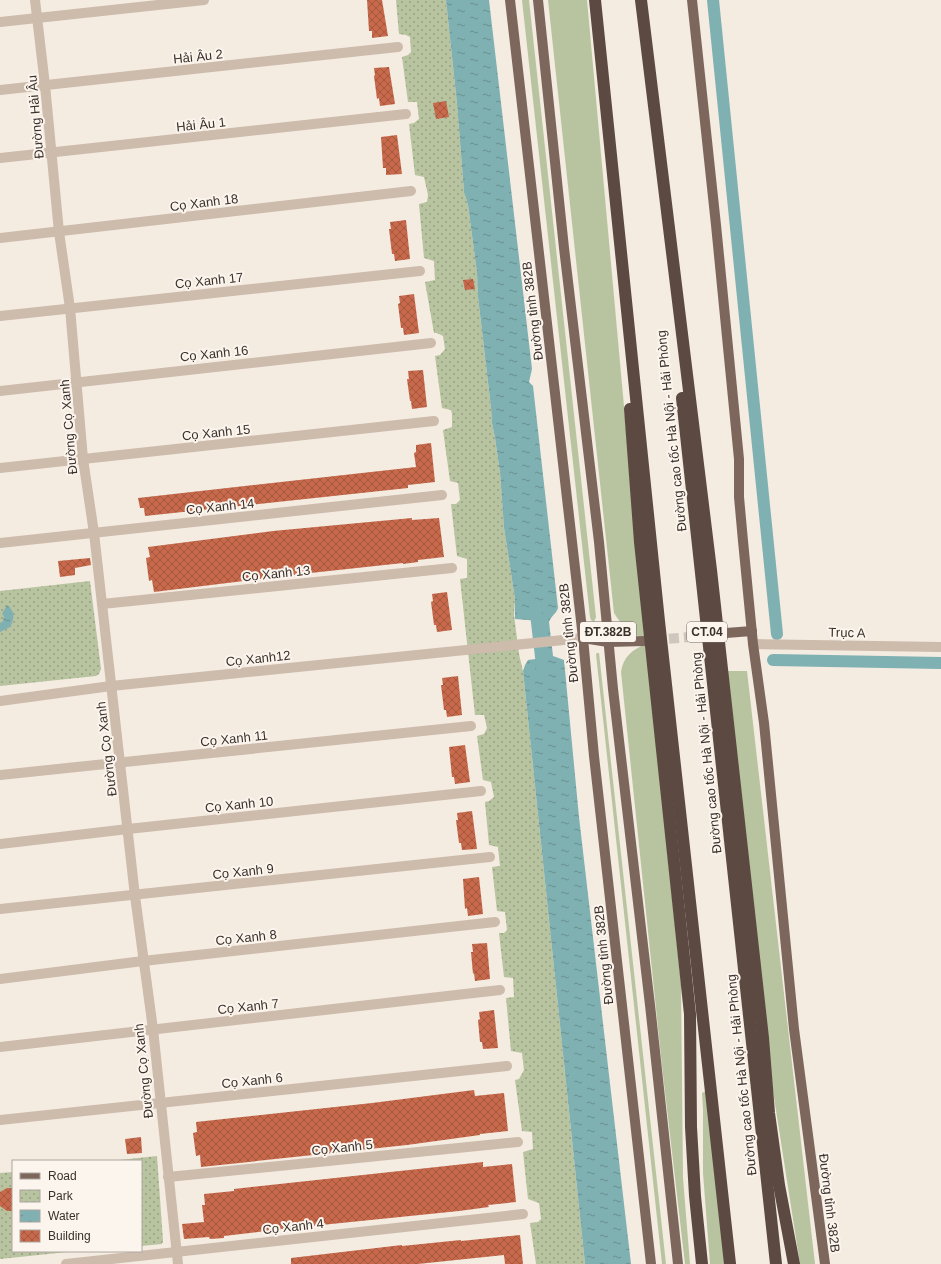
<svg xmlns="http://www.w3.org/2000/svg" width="941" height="1264" font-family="Helvetica,sans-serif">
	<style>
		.grass { fill: #b8c4a0 }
		.park { fill: url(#park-dots) }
		.water { fill: url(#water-ripples) }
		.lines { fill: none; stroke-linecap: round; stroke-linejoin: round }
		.canal { stroke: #7fb0b2; stroke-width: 12 }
		.building { fill: url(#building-cross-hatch) }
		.major-tunnel { stroke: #cfc6bd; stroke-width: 10; stroke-dasharray: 10 5; stroke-linecap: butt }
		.minor { stroke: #cdbbac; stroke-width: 10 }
		.major { stroke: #7d675c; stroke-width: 10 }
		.highway { stroke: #5c4a42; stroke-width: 12 }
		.labels { text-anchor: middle; stroke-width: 4; stroke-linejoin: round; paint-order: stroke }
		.shield { fill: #fbf5ee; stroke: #756b66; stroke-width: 1 }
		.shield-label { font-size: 12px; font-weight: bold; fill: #3b302b }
		.street-label { font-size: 13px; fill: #3b302b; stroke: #fbf5ee }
	</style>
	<defs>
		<pattern id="park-dots" width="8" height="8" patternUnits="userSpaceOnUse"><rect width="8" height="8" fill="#b8c4a0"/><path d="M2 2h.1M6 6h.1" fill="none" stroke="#97a083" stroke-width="1.8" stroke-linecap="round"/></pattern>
		<pattern id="water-ripples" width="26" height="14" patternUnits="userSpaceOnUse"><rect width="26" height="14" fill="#7fb0b2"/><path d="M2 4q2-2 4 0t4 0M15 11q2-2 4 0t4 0" fill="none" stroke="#699091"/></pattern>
		<pattern id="building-cross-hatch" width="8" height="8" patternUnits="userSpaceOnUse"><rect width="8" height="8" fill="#c8694b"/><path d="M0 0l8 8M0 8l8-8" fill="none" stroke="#a4573f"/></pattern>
	</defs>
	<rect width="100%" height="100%" fill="#f4ebe1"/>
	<g class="grass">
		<path d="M522,0H529L596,617L594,622L591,620L590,617Z"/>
		<path d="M548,0H587L645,637C631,637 621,624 614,613Z"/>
		<path d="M646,644L681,984L683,1178L690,1264H685L662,1066L621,672C623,657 633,649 646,644Z"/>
		<path d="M597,653H599L666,1264H662L596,654Z"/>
		<path d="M727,671H747L815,1264H800L768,1059Z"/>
		<path d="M706,1091L725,1264H710L703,1173V1110L702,1093Z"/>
	</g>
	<g class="park">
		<path d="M396,0H446L457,104L464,192L468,205L477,273L478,297L491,408L492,423L495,438L500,473L504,528L515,599L514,615L519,654L523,671L585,1264H536L530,1223L538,1222L541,1219L539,1203L528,1199L523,1152L533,1149L532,1132L522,1131L515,1080L519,1079L524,1070L522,1053L511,1051L506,998L514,997L513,978L504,977L499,933H504L507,930L505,912L497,911L492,867L500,866L498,847L489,845L485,802L489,801L494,797L491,782L483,780L477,736L484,734L487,728L484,715H475L460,579L467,578V559L457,556L451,504H456L460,500L458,483L450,481L443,430L452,427V414L451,410L442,408L435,356L440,355L445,349L443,336L437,333H434L425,282L435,280L434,261L424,258L419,204L427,202L428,195L424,177L415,175L409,124L414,123L419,119L417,102H408L402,57L408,55L411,52L410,37L406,35L399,34Z"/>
		<path d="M90,581L101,669L99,674L96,676L0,686V591Z"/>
		<path d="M157,1156L163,1241L162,1244L141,1246V1161H110Z"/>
		<path d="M13,1172V1251H77L0,1259V1173Z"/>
	</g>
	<g class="water">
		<path d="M446,0H489L532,369L529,382L533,386L558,608C556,614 551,616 549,622L553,656L564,660L579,817L631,1264H585L523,671L525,665L528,660L543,658L540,621L515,619V599L504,528L500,473L495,438L492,423L491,408L478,297L477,273L468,205L464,192L457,104Z"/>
		<path d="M7,605C15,611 15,618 10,627L0,632V623L3,621L4,616L2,614Z"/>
	</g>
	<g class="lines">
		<g class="canal">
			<path d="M713,0L777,634"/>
			<path d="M535,605L543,674"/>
			<path d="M773,660L941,663"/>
		</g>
	</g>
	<g class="building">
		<path d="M367,0H382L388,36L372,38V31H369Z"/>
		<path d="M389,67L395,104L380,106L379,98L377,99L374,76L375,75L374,68Z"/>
		<path d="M446,101L449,117L436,119L433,103Z"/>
		<path d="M397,135L402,174L386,175V168H383L381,137Z"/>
		<path d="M406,220L410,259L395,261L394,254H392L389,229H391L390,222Z"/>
		<path d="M473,279L475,289L465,290L463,280Z"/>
		<path d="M414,294L419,333L404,335L403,328H401L398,304L400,303L399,296Z"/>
		<path d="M423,370L427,407L412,409L411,401H410L407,379H409L408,371Z"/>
		<path d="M431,443L435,482L408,485V488L145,516L144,508H140L138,498L416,467L414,453L416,452V445Z"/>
		<path d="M412,518V520L439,518L444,557L418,560V562L403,564V563L292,575L154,592L152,580L149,581L146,558L150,557L148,547L273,531Z"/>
		<path d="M90,558L91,565L75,568V575L60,577L58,561Z"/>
		<path d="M447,592L452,630L437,632L436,625H434L431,602L433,601L432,594Z"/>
		<path d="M458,676L462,715L447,717L446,710H444L441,685H443L442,678Z"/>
		<path d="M465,745L470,782L455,784L454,777H452L449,747Z"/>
		<path d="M472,811L477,849L462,850L461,843H459L456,820H458L457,813Z"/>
		<path d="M479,877L483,914L468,916L467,908L465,909L463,879Z"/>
		<path d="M487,943L490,979L475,981L474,973L473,974L471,952H473L472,944Z"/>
		<path d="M494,1010L498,1048L483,1049L482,1042H480L478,1020L480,1019L479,1012Z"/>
		<path d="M474,1090L475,1096L504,1093L508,1131L480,1134V1135L407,1145L201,1167L200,1155L196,1156L193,1133L197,1132L196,1122L372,1103Z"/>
		<path d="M141,1137L142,1153L127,1154L125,1139Z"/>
		<path d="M483,1162V1167L512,1164L516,1202L488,1205L489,1207L459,1211L282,1229L224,1236V1238L210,1239L209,1237L184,1239L182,1224L204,1222L202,1205H205L204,1194L234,1191V1189Z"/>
		<path d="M7,1188H13V1211H7L0,1206V1192Z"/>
		<path d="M520,1235L523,1264H505L504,1255L418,1264H291V1258L402,1245V1246L461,1240V1241Z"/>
	</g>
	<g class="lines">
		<path class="major-tunnel" d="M654,640L714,635"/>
		<g class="minor">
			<path d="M35,0L45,85L59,232L70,308L83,459L94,533L135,896L153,1029L178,1264"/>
			<path d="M0,22L204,0"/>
			<path d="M0,90L398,47"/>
			<path d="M0,158L406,114"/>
			<path d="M0,238L411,191"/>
			<path d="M0,316L420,271"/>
			<path d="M0,391L431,343"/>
			<path d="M0,468L434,421"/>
			<path d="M0,543L442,495"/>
			<path d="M102,604L452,568"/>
			<path d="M753,644L941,647"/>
			<path d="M0,701L111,686L583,638"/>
			<path d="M0,775L471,726"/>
			<path d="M0,844L128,829L481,791"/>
			<path d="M0,909L490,857"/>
			<path d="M0,979L143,961L495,922"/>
			<path d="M0,1047L500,990"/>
			<path d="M0,1120L507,1066"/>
			<path d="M168,1177L518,1142"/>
			<path d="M66,1264L523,1214"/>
		</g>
		<g class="major">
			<path d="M510,0L583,638L594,756L651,1264"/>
			<path d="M538,0L564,248L599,542L613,689L650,1005L678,1264"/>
			<path d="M692,0L716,225L739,459V497L743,541L753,644L764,723L794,1029L825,1264"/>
			<path d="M726,633L752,631"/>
			<path d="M583,638L608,642L645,641"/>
		</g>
		<g class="highway">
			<path d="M595,0L659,621L730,1264"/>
			<path d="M641,0L711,570L763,1038L769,1113L779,1185L794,1264"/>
			<path d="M682,398L776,1264"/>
			<path d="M630,409L640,542L690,1014L691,1127L695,1196L702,1264"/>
		</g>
	</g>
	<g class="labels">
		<g class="shield">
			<rect x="580" y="622" width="56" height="20" rx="3"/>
			<rect x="687" y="622" width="40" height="20" rx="3"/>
		</g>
		<g class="shield-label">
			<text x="608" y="636">ĐT.382B</text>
			<text x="707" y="636">CT.04</text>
		</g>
		<g class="street-label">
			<text transform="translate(198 56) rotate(-6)" y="5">Hải Âu 2</text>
			<text transform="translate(35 117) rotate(-95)" y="5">Đường Hải Âu</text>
			<text transform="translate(201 124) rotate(-6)" y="5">Hải Âu 1</text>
			<text transform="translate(204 202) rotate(-7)" y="5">Cọ Xanh 18</text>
			<text transform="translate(209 280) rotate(-6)" y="5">Cọ Xanh 17</text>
			<text transform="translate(532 311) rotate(-97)" y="5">Đường tỉnh 382B</text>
			<text transform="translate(214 353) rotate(-6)" y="5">Cọ Xanh 16</text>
			<text transform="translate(68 427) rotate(-95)" y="5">Đường Cọ Xanh</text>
			<text transform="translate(671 431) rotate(-96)" y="5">Đường cao tốc Hà Nội - Hải Phòng</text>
			<text transform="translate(216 432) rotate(-6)" y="5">Cọ Xanh 15</text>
			<text transform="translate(220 506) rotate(-6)" y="5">Cọ Xanh 14</text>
			<text transform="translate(276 573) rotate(-6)" y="5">Cọ Xanh 13</text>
			<text transform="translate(847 632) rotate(1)" y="5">Trục A</text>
			<text transform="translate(568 633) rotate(-96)" y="5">Đường tỉnh 382B</text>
			<text transform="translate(258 658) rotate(-6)" y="5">Cọ Xanh12</text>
			<text transform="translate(234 738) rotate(-6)" y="5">Cọ Xanh 11</text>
			<text transform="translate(106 749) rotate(-97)" y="5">Đường Cọ Xanh</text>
			<text transform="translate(706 753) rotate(-96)" y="5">Đường cao tốc Hà Nội - Hải Phòng</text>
			<text transform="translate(239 804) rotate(-6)" y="5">Cọ Xanh 10</text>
			<text transform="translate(243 871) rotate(-6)" y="5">Cọ Xanh 9</text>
			<text transform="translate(246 937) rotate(-6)" y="5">Cọ Xanh 8</text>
			<text transform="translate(603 955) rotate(-96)" y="5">Đường tỉnh 382B</text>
			<text transform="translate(248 1006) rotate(-6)" y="5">Cọ Xanh 7</text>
			<text transform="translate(143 1071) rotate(-96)" y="5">Đường Cọ Xanh</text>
			<text transform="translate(741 1075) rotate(-96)" y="5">Đường cao tốc Hà Nội - Hải Phòng</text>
			<text transform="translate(252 1080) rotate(-6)" y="5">Cọ Xanh 6</text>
			<text transform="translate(342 1147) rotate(-6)" y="5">Cọ Xanh 5</text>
			<text transform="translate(830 1203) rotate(83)" y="5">Đường tỉnh 382B</text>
			<text transform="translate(293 1226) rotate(-6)" y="5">Cọ Xanh 4</text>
		</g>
	</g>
	<rect x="12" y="1160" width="130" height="92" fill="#fbf5ee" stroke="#aea6a0"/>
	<rect x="20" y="1173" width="20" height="6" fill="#7d675c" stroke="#aea6a0"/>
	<text x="48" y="1180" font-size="12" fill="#3b302b">Road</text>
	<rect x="20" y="1190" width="20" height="12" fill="url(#park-dots)" stroke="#aea6a0"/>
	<text x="48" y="1200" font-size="12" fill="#3b302b">Park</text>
	<rect x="20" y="1210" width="20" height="12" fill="url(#water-ripples)" stroke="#aea6a0"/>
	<text x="48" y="1220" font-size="12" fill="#3b302b">Water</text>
	<rect x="20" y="1230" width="20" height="12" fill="url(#building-cross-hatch)" stroke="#aea6a0"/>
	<text x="48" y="1240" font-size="12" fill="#3b302b">Building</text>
</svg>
